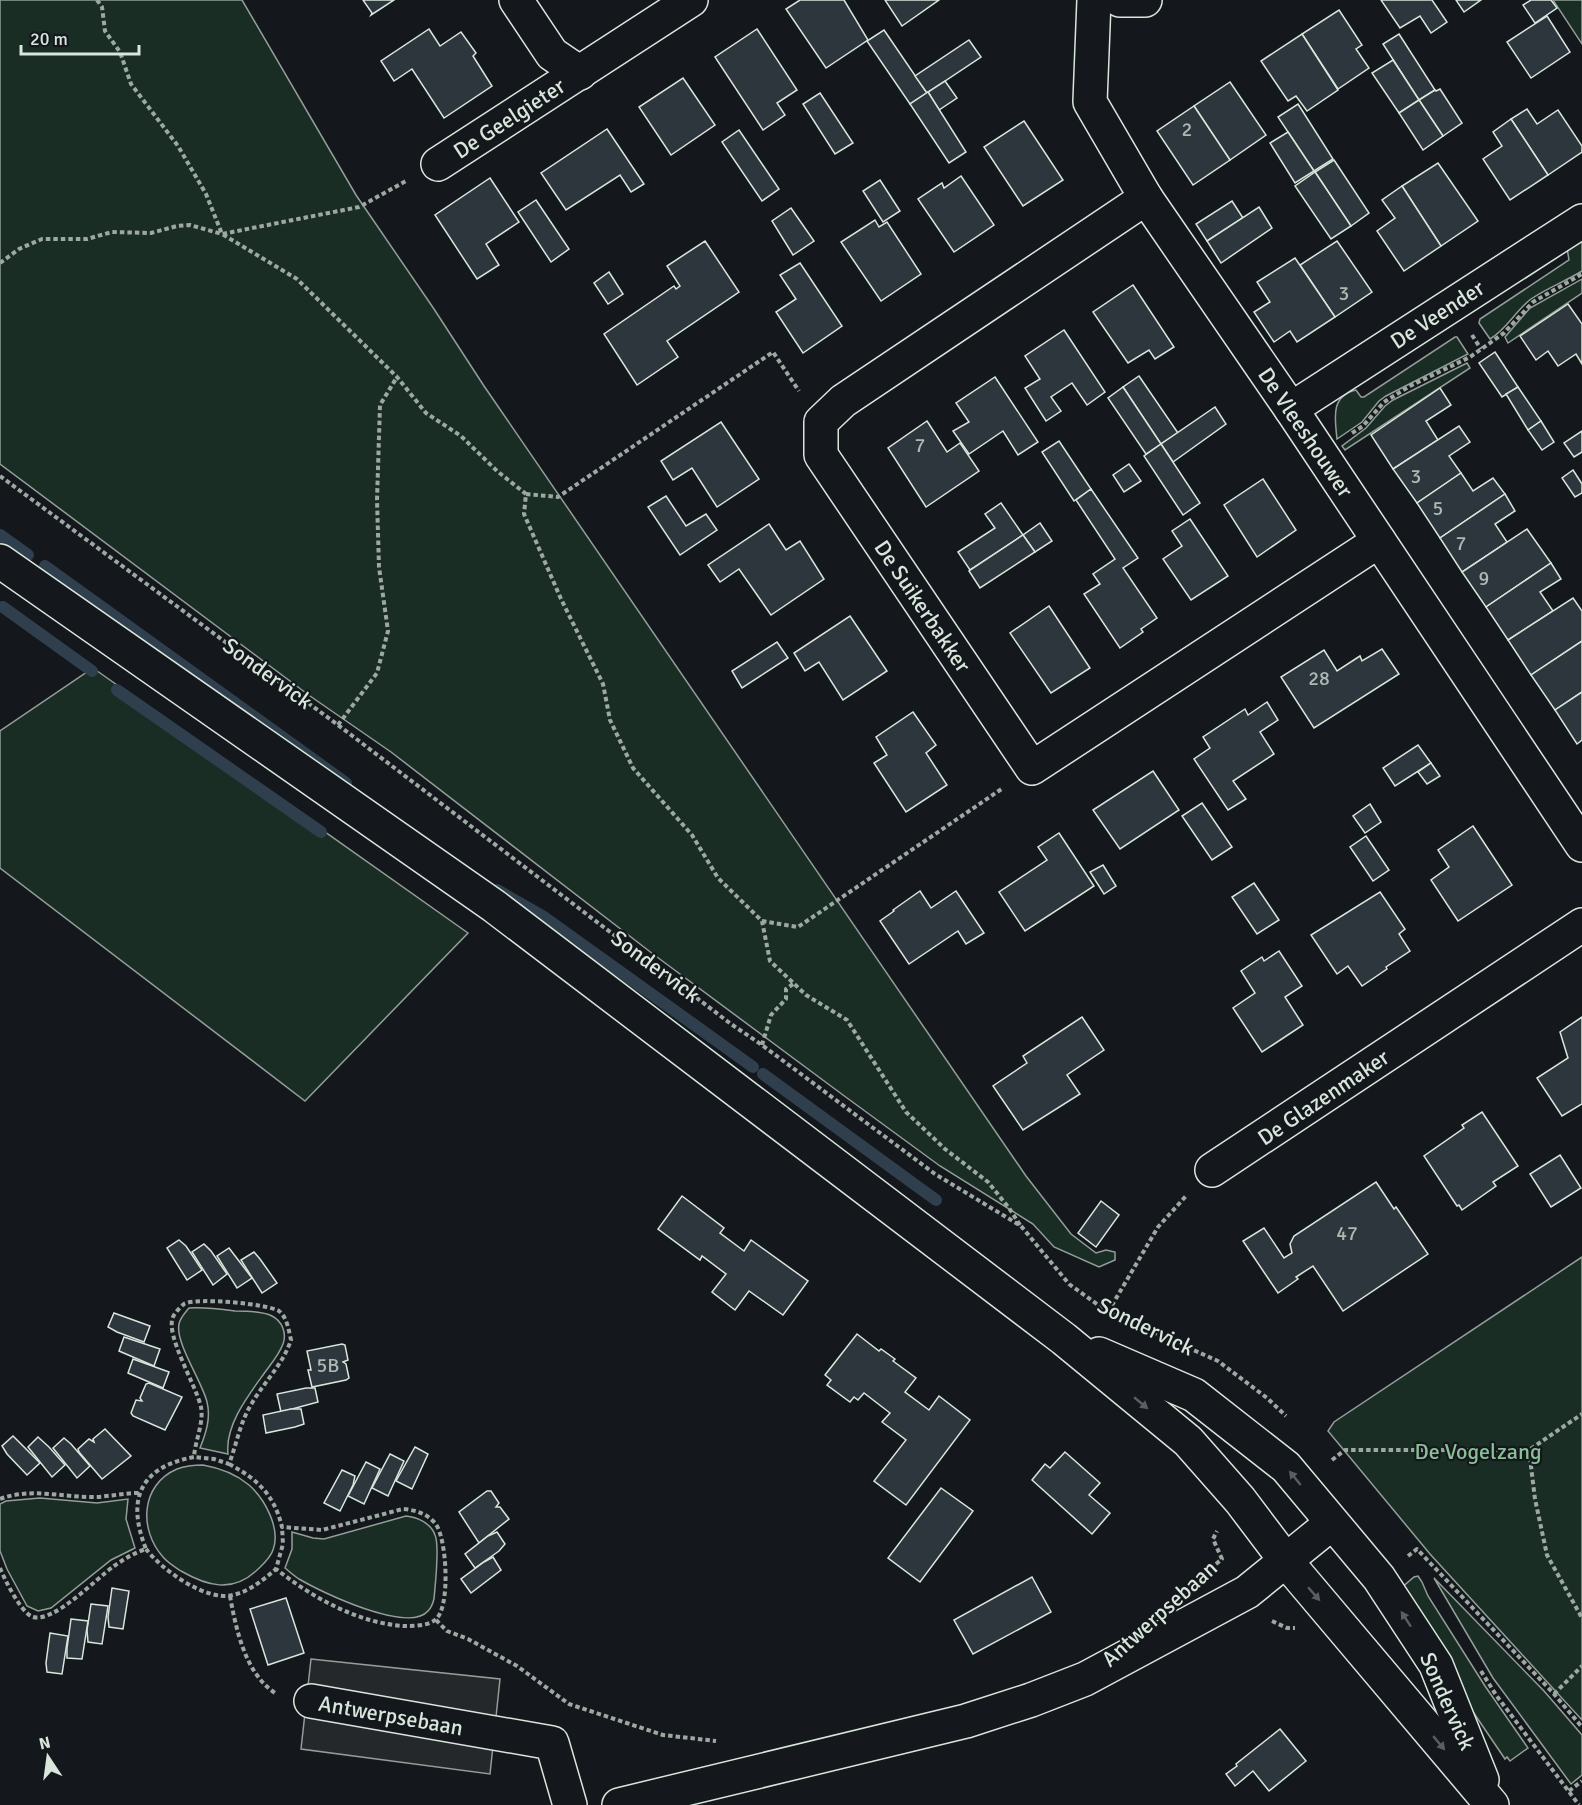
<svg xmlns="http://www.w3.org/2000/svg" width="1582" height="1805" font-family="Signika,sans-serif">
	<style>
		.green { fill: #1a2d24; stroke: #939e99; stroke-width: 1.5 }
		.parking { fill: #24282b; stroke: #939e99; stroke-width: 1.5 }
		.lines { fill: none; stroke-linecap: round; stroke-linejoin: round }
		.stream { stroke: #2f3f4d; stroke-width: 12 }
		.building { fill: #2c363c; stroke: #d8e6dc; stroke-width: 1.5 }
		.street-casing { stroke: #d8e6dc; stroke-width: 36 }
		.secondary-casing { stroke: #d8e6dc; stroke-width: 36 }
		.path { stroke: #9da8a2; stroke-width: 4; stroke-dasharray: 4.5 3; stroke-linecap: butt }
		.street { stroke: #14181c; stroke-width: 33 }
		.secondary { stroke: #14181c; stroke-width: 33 }
		.oneway { fill: #59605f }
		.labels { text-anchor: middle; stroke-width: 4.5; stroke-linejoin: round; paint-order: stroke }
		.number-label { font-size: 20px; fill: #adbab4 }
		.street-label { font-size: 22px; fill: #d8e6dc; stroke: #14181c }
		.park-label { font-size: 22px; fill: #8ac095; stroke: #14181c }
	</style>
	<rect width="100%" height="100%" fill="#14181c"/>
	<g class="green">
		<path d="M0,0H242L356,195L434,309L484,386L1026,1176L1071,1234L1096,1253L1106,1250L1115,1252V1260L1099,1267L1054,1247L1033,1224L940,1166L843,1095L653,954L391,752L310,696L0,464Z"/>
		<path d="M1553,0H1582V44Z"/>
		<path d="M1582,241V271C1566,281 1547,288 1531,299C1516,310 1507,329 1490,339L1479,323L1480,319L1569,260L1567,248Z"/>
		<path d="M1582,279V293L1508,343L1505,337L1530,308Z"/>
		<path d="M1455,337H1457L1468,354L1386,396L1379,401L1362,422L1337,439C1335,419 1330,396 1356,390L1361,397H1364Z"/>
		<path d="M1467,363L1470,368L1345,450L1342,446L1366,428L1385,406L1393,400Z"/>
		<path d="M93,668L468,933L305,1101L0,868V731Z"/>
		<path d="M1582,1257V1720L1430,1554L1328,1431L1334,1422Z"/>
		<path d="M189,1308C204,1307 220,1309 235,1311C246,1311 262,1311 272,1316C282,1321 287,1333 283,1344C279,1355 270,1365 263,1375C247,1397 225,1426 228,1454L200,1448C206,1433 211,1418 207,1402C202,1381 175,1343 179,1324C180,1318 185,1313 189,1308Z"/>
		<path d="M203,1465C220,1468 236,1474 249,1485C265,1499 281,1529 273,1550C270,1559 262,1565 256,1571C232,1593 207,1586 181,1571C175,1567 168,1563 163,1557C139,1530 140,1485 177,1469C185,1466 195,1465 203,1465Z"/>
		<path d="M40,1498L97,1503L128,1499L126,1519L135,1548L111,1560L51,1608L38,1611L27,1606L7,1569L0,1551V1504L6,1501Z"/>
		<path d="M406,1516C417,1517 431,1523 435,1535C440,1546 435,1586 434,1599C433,1603 431,1608 428,1611C408,1634 321,1592 299,1579C294,1576 290,1572 285,1568L292,1549V1532L313,1538L324,1539Z"/>
		<path d="M1418,1576L1422,1582L1428,1596L1485,1686L1528,1748L1510,1761L1507,1757L1505,1759L1465,1700L1400,1589L1414,1577Z"/>
		<path d="M1434,1578L1544,1691L1582,1735V1775L1571,1784L1493,1678Z"/>
	</g>
	<path class="parking" d="M311,1659L500,1679L490,1774L301,1749Z"/>
	<g class="lines">
		<g class="stream">
			<path d="M0,535L28,555"/>
			<path d="M45,566L346,783"/>
			<path d="M3,607L92,671"/>
			<path d="M117,690L321,832"/>
			<path d="M497,890L544,917L753,1067"/>
			<path d="M763,1074L936,1200"/>
		</g>
	</g>
	<g class="building">
		<path d="M363,0H394L371,15L372,13Z"/>
		<path d="M800,0H844L868,40L826,68L786,9Z"/>
		<path d="M885,0H939L902,26Z"/>
		<path d="M1381,0H1432L1447,22L1431,33L1420,16L1400,28Z"/>
		<path d="M1456,0H1481L1464,12Z"/>
		<path d="M1531,0H1551L1557,8L1535,23L1523,5Z"/>
		<path d="M1339,10L1362,45L1356,49L1369,68L1338,89L1302,34Z"/>
		<path d="M1547,16L1570,52L1531,78L1507,42Z"/>
		<path d="M429,29L440,46L461,32L476,53L473,56L492,86L444,118L412,69L394,81L381,61Z"/>
		<path d="M757,29L797,90L777,103L785,115L763,130L715,57Z"/>
		<path d="M884,30L927,93L910,104L867,41Z"/>
		<path d="M1302,34L1338,90L1307,111L1296,96L1288,101L1261,61Z"/>
		<path d="M1399,34L1435,90L1419,100L1383,44Z"/>
		<path d="M969,40L981,57L927,93L915,76Z"/>
		<path d="M1393,60L1419,100L1399,113L1372,73Z"/>
		<path d="M683,78L715,125L671,155L639,107Z"/>
		<path d="M945,81L957,98L939,110L928,92Z"/>
		<path d="M1230,82L1266,135L1230,160L1194,106Z"/>
		<path d="M1440,89L1462,123L1443,136L1419,100L1435,90L1436,91Z"/>
		<path d="M928,92L966,152L949,163L910,104Z"/>
		<path d="M820,93L853,143L835,154L803,104Z"/>
		<path d="M1419,100L1443,136L1423,150L1399,113Z"/>
		<path d="M1298,104L1333,159L1314,171L1278,117Z"/>
		<path d="M1194,106L1230,160L1193,185L1157,131Z"/>
		<path d="M1527,109L1537,124L1558,110L1582,146V152L1548,175L1511,119Z"/>
		<path d="M1511,119L1548,175L1510,200L1483,159L1502,146L1493,132Z"/>
		<path d="M1024,121L1063,180L1023,206L984,147Z"/>
		<path d="M607,129L644,184L631,192L620,175L566,210L541,173Z"/>
		<path d="M739,130L779,189L762,201L722,142Z"/>
		<path d="M1288,132L1314,171L1295,183L1270,143Z"/>
		<path d="M1334,160L1369,213L1351,226L1315,172Z"/>
		<path d="M1438,163L1478,221L1441,246L1402,186Z"/>
		<path d="M1315,172L1351,226L1331,239L1295,186Z"/>
		<path d="M961,176L994,225L954,252L918,199L942,183L944,188Z"/>
		<path d="M490,178L519,222L486,244L499,265L477,279L435,215Z"/>
		<path d="M880,180L900,211L883,222L863,191Z"/>
		<path d="M1402,186L1441,246L1404,271L1377,231L1395,218L1382,200Z"/>
		<path d="M536,200L569,249L551,262L518,212Z"/>
		<path d="M1232,201L1243,218L1207,241L1196,224Z"/>
		<path d="M1259,207L1272,228L1221,263L1207,241Z"/>
		<path d="M791,208L814,241L793,255L772,221Z"/>
		<path d="M875,220L879,227L887,222L921,274L881,301L841,242Z"/>
		<path d="M705,241L739,292L667,341L678,357L637,385L604,334L674,286L676,289L680,286L667,266Z"/>
		<path d="M1337,241L1372,292L1335,317L1300,265Z"/>
		<path d="M1295,258L1335,317L1297,342L1290,331L1274,342L1254,312L1270,302L1257,282Z"/>
		<path d="M800,263L842,326L803,353L776,312L796,299L780,275Z"/>
		<path d="M609,272L623,294L608,304L594,283Z"/>
		<path d="M1133,285L1174,347L1155,359L1149,350L1128,363L1093,312Z"/>
		<path d="M1568,304L1582,324V364L1576,354L1558,366L1548,351L1536,360L1520,336Z"/>
		<path d="M1064,330L1105,392L1087,405L1072,383L1051,397L1061,411L1046,421L1025,388L1040,379L1025,356Z"/>
		<path d="M1495,352L1518,387L1502,397L1479,363Z"/>
		<path d="M1139,376L1178,433L1161,444L1123,387Z"/>
		<path d="M995,377L1038,442L1018,455L1003,431L969,454L953,431L969,422L956,403Z"/>
		<path d="M1123,387L1161,444L1146,454L1108,398Z"/>
		<path d="M1518,387L1541,421L1528,430L1506,394Z"/>
		<path d="M1440,388L1451,405L1426,421L1438,440L1393,469L1371,435Z"/>
		<path d="M1215,407L1226,424L1173,462L1161,444Z"/>
		<path d="M927,421L947,452L960,443L979,471L926,507L888,448Z"/>
		<path d="M1541,421L1554,442L1542,450L1528,430Z"/>
		<path d="M721,422L759,479L717,507L692,468L673,480L661,461Z"/>
		<path d="M1459,426L1470,442L1449,456L1461,473L1417,503L1393,469Z"/>
		<path d="M1582,431V452L1574,457L1564,443Z"/>
		<path d="M1059,441L1091,489L1074,501L1042,452Z"/>
		<path d="M1161,444L1200,503L1183,515L1144,456Z"/>
		<path d="M1129,464L1141,481L1124,492L1113,475Z"/>
		<path d="M1573,470L1582,484V493L1575,497L1562,478Z"/>
		<path d="M1461,473L1473,491L1493,478L1505,494L1440,538L1417,503Z"/>
		<path d="M1263,479L1296,530L1257,557L1224,505Z"/>
		<path d="M1091,489L1138,558L1123,568L1157,618L1141,629L1143,632L1120,648L1084,594L1100,584L1093,574L1115,559L1076,500Z"/>
		<path d="M1505,494L1515,511L1495,524L1507,542L1462,572L1440,538Z"/>
		<path d="M666,496L686,526L706,514L717,530L680,555L648,507Z"/>
		<path d="M1001,503L1023,535L970,570L958,552L995,528L985,514Z"/>
		<path d="M1190,519L1228,576L1191,600L1163,559L1182,546L1172,531Z"/>
		<path d="M1040,523L1052,541L1035,552L1023,535Z"/>
		<path d="M769,524L786,550L800,541L824,579L771,615L739,569L720,582L708,565Z"/>
		<path d="M1527,529L1551,563L1486,607L1462,572Z"/>
		<path d="M1023,535L1035,552L980,588L969,571Z"/>
		<path d="M1551,563L1561,579L1540,592L1553,611L1508,640L1486,607Z"/>
		<path d="M1573,598L1582,611V641L1531,675L1508,640Z"/>
		<path d="M1049,606L1090,668L1051,693L1010,633Z"/>
		<path d="M850,616L887,671L843,700L819,662L805,671L794,653Z"/>
		<path d="M1582,641V692L1555,710L1531,675Z"/>
		<path d="M777,642L788,658L742,688L732,671Z"/>
		<path d="M1382,649L1399,674L1314,728L1281,677L1324,650L1337,671L1360,656L1362,661Z"/>
		<path d="M1582,692V740L1577,744L1555,710Z"/>
		<path d="M1267,702L1278,720L1260,732L1274,754L1233,781L1246,799L1228,810L1194,759L1210,748L1203,737L1245,709L1248,715Z"/>
		<path d="M913,712L936,745L926,753L947,785L906,812L874,763L887,755L876,737Z"/>
		<path d="M1418,745L1431,763L1395,786L1383,768Z"/>
		<path d="M1431,763L1440,776L1427,784L1418,772Z"/>
		<path d="M1153,771L1179,810L1120,849L1093,810Z"/>
		<path d="M1202,803L1232,847L1212,860L1182,816Z"/>
		<path d="M1370,804L1381,822L1365,833L1353,816Z"/>
		<path d="M1473,826L1512,885L1458,921L1431,880L1449,867L1438,850Z"/>
		<path d="M1059,833L1094,886L1025,931L999,892L1047,860L1038,847Z"/>
		<path d="M1366,836L1389,870L1373,881L1350,847Z"/>
		<path d="M1103,865L1116,886L1104,894L1090,872Z"/>
		<path d="M1254,883L1279,920L1257,934L1232,897Z"/>
		<path d="M920,891L931,908L956,891L984,933L966,944L958,931L909,964L880,921L894,911L893,910Z"/>
		<path d="M1380,892L1405,929L1399,934L1410,951L1386,967L1387,969L1362,986L1348,966L1337,974L1311,935Z"/>
		<path d="M1279,951L1302,986L1285,997L1303,1025L1262,1052L1233,1008L1255,993L1241,971L1262,957L1264,961Z"/>
		<path d="M1082,1017L1104,1050L1067,1075L1080,1094L1023,1130L993,1086L1027,1063L1023,1056Z"/>
		<path d="M1582,1017V1104L1562,1116L1537,1078L1568,1058L1560,1032Z"/>
		<path d="M1482,1112L1518,1166L1493,1182L1496,1186L1462,1210L1459,1205L1457,1206L1424,1156L1464,1128L1462,1125Z"/>
		<path d="M1560,1155L1581,1188L1551,1207L1530,1174Z"/>
		<path d="M1376,1182L1394,1209L1396,1207L1428,1254L1343,1311L1313,1266L1296,1277L1298,1279L1278,1293L1243,1241L1264,1228L1284,1258L1292,1253L1290,1244L1294,1236Z"/>
		<path d="M682,1196L724,1228L720,1233L744,1251L751,1240L808,1281L783,1315L749,1291L735,1310L712,1292L726,1274L702,1256L700,1260L658,1229Z"/>
		<path d="M1101,1201L1119,1215L1096,1247L1078,1233Z"/>
		<path d="M179,1240L186,1246L202,1270L187,1280L167,1248Z"/>
		<path d="M204,1244L211,1251L227,1274L213,1285L192,1252Z"/>
		<path d="M229,1248L252,1278L237,1288L217,1256Z"/>
		<path d="M254,1252L260,1259L277,1283L262,1293L241,1260Z"/>
		<path d="M114,1313L150,1326L144,1342L117,1332L108,1327Z"/>
		<path d="M857,1334L879,1351L881,1349L895,1359L893,1361L916,1378L905,1392L929,1410L939,1396L970,1420L906,1505L874,1481L906,1440L882,1422L890,1413L864,1393L858,1400L854,1397L850,1402L827,1385L831,1380L825,1375Z"/>
		<path d="M124,1337L160,1349L154,1366L119,1351Z"/>
		<path d="M342,1344L345,1345L348,1360L343,1362L346,1364L349,1378L346,1380L312,1387L308,1370H311L307,1351Z"/>
		<path d="M133,1359L169,1372L163,1388L128,1373Z"/>
		<path d="M149,1383L182,1397L165,1430L133,1416L131,1413L136,1400L142,1401L140,1398L146,1384Z"/>
		<path d="M306,1388H315L318,1402L281,1412L277,1394Z"/>
		<path d="M291,1409H301L304,1424L295,1427L266,1433L263,1415Z"/>
		<path d="M105,1429L131,1456L102,1479L79,1452L78,1449L89,1439L94,1442L93,1439Z"/>
		<path d="M13,1436L40,1463L27,1475L7,1454L2,1446Z"/>
		<path d="M38,1437L49,1447L65,1465L52,1477L28,1447Z"/>
		<path d="M64,1438L71,1444L90,1466L77,1478L53,1448Z"/>
		<path d="M415,1447L428,1454L412,1489L396,1481Z"/>
		<path d="M1065,1452L1100,1483L1089,1495L1110,1513L1092,1534L1032,1480L1045,1464L1050,1468Z"/>
		<path d="M390,1454L404,1461L388,1496L372,1488Z"/>
		<path d="M366,1462L380,1469L364,1504L348,1496Z"/>
		<path d="M342,1470L355,1476L353,1485L340,1511L324,1503Z"/>
		<path d="M941,1488L973,1511L920,1582L888,1558Z"/>
		<path d="M487,1491H491L499,1503L496,1507H500L509,1519L479,1543L459,1512Z"/>
		<path d="M497,1532L505,1544L499,1551L475,1568L465,1554L488,1536Z"/>
		<path d="M493,1557L501,1570L471,1593L461,1579L484,1562Z"/>
		<path d="M1032,1577L1051,1612L973,1654L954,1620Z"/>
		<path d="M112,1588L129,1591L123,1629L109,1627L108,1617Z"/>
		<path d="M286,1598L304,1653L268,1665L250,1609Z"/>
		<path d="M91,1604L108,1606L102,1644L88,1642L87,1630Z"/>
		<path d="M71,1619L88,1621L82,1659L67,1658V1648Z"/>
		<path d="M50,1633L68,1636L62,1674L47,1672L46,1663Z"/>
		<path d="M1280,1729L1306,1761L1269,1791L1253,1771L1235,1786L1226,1774L1237,1766L1236,1764Z"/>
	</g>
	<g class="lines">
		<g class="street-casing">
			<g id="street">
				<path d="M516,0L552,54L580,73"/>
				<path d="M1094,0L1090,102L1146,198L1291,409L1582,845"/>
				<path d="M1120,0H1145"/>
				<path d="M438,164L691,0"/>
				<path d="M1146,198L843,401L821,422V455L1032,768L1379,541"/>
				<path d="M1291,409L1582,221"/>
				<path d="M1212,1170L1582,925"/>
				<path d="M311,1701L552,1743L570,1805"/>
				<path d="M619,1805L966,1721L1031,1700L1085,1679L1247,1592L1332,1523"/>
			</g>
		</g>
		<g class="secondary-casing">
			<g id="secondary">
				<path d="M0,561L494,906L1064,1339L1188,1441L1240,1500L1286,1561L1492,1805"/>
				<path d="M1099,1354L1194,1395L1286,1467L1379,1578L1436,1665L1482,1780"/>
			</g>
		</g>
		<g class="path">
			<path d="M97,0L102,7L105,31L120,52L131,84L178,146L206,194L222,234L297,279L397,377L426,413L461,436L497,471L526,494L524,514L561,599L603,684L610,720L633,768L692,835L718,878L762,921L770,961L806,995L847,1020L906,1112L945,1149L988,1182L1009,1208L1020,1225"/>
			<path d="M0,263L19,249L42,239H87L112,232L151,233L177,226L190,225L222,234L359,207L406,181"/>
			<path d="M1472,335L1481,349"/>
			<path d="M1352,433L1363,426L1384,402L1410,386L1470,357L1504,333L1533,302L1582,274"/>
			<path d="M0,476L338,725L731,1024L762,1045L935,1174L1021,1226L1069,1284L1108,1312L1218,1361L1267,1398L1286,1416"/>
			<path d="M526,494L558,497L773,352L799,391"/>
			<path d="M338,725L377,673L388,631L379,567L377,500L380,405L397,377"/>
			<path d="M762,921L798,927L1003,788"/>
			<path d="M762,1045L771,1015L786,999V989L793,984"/>
			<path d="M1108,1312L1158,1227L1186,1196"/>
			<path d="M1529,1450L1535,1499L1547,1555L1582,1618"/>
			<path d="M1332,1460L1345,1450H1529L1582,1414"/>
			<path d="M229,1464C257,1479 274,1494 282,1527L322,1530L403,1509C415,1510 426,1513 435,1523C447,1537 451,1609 435,1620C427,1626 414,1626 404,1626C357,1623 312,1597 276,1569L283,1544L282,1527"/>
			<path d="M0,1499C32,1487 64,1498 97,1497C111,1496 125,1493 139,1493"/>
			<path d="M146,1549C161,1569 206,1602 233,1595C250,1591 263,1580 276,1569"/>
			<path d="M1408,1556L1417,1549L1554,1694L1582,1727"/>
			<path d="M1216,1564L1222,1559L1213,1539L1217,1531"/>
			<path d="M0,1568C5,1580 21,1613 33,1617C54,1623 97,1578 114,1566C124,1559 134,1553 146,1549C126,1499 140,1467 194,1457C195,1441 204,1423 201,1407C196,1385 165,1335 173,1317C174,1314 181,1306 184,1304C196,1297 268,1304 279,1311C287,1317 289,1331 291,1340C283,1364 265,1381 252,1403C240,1422 237,1443 229,1464L214,1459L194,1457"/>
			<path d="M230,1596C236,1629 245,1673 275,1693"/>
			<path d="M436,1620L447,1631L468,1639L517,1666L569,1704L663,1735L716,1741"/>
			<path d="M1272,1621L1287,1628H1295"/>
			<path d="M1481,1671L1496,1695L1579,1805"/>
			<path d="M1554,1694L1582,1666"/>
			<path d="M1569,1791L1582,1781"/>
		</g>
		<use href="#street" class="street"/>
		<use href="#secondary" class="secondary"/>
	</g>
	<defs><path id="oneway-solid" d="M-6-.8H1V-3.2L6.5 0L1 3.2V.8H-6Z" transform="scale(1.5)"/></defs>
	<g class="oneway">
		<use href="#oneway-solid" transform="translate(1141 1403) rotate(40)"/>
		<use href="#oneway-solid" transform="translate(1295 1478) rotate(-129)"/>
		<use href="#oneway-solid" transform="translate(1314 1594) rotate(49)"/>
		<use href="#oneway-solid" transform="translate(1406 1619) rotate(-123)"/>
		<use href="#oneway-solid" transform="translate(1439 1743) rotate(50)"/>
	</g>
	<g class="labels">
		<g class="number-label">
			<text x="1187" y="136">2</text>
			<text x="1344" y="300">3</text>
			<text x="920" y="452">7</text>
			<text x="1416" y="483">3</text>
			<text x="1438" y="515">5</text>
			<text x="1461" y="550">7</text>
			<text x="1484" y="585">9</text>
			<text x="1319" y="685">28</text>
			<text x="1347" y="1240">47</text>
			<text x="328" y="1372">5B</text>
		</g>
		<g class="street-label">
			<text transform="translate(509 118) rotate(-33)" y="8">De Geelgieter</text>
			<text transform="translate(1437 314) rotate(-33)" y="8">De Veender</text>
			<text transform="translate(1306 432) rotate(56)" y="8">De Vleeshouwer</text>
			<text transform="translate(923 606) rotate(56)" y="8">De Suikerbakker</text>
			<text transform="translate(268 673) rotate(36)" y="8">Sondervick</text>
			<text transform="translate(656 966) rotate(37)" y="8">Sondervick</text>
			<text transform="translate(1323 1097) rotate(-34)" y="8">De Glazenmaker</text>
			<text transform="translate(1146 1326) rotate(26)" y="8">Sondervick</text>
			<text transform="translate(1159 1613) rotate(-42)" y="8">Antwerpsebaan</text>
			<text transform="translate(1448 1701) rotate(66)" y="8">Sondervick</text>
			<text transform="translate(391 1715) rotate(10)" y="8">Antwerpsebaan</text>
		</g>
		<g class="park-label">
			<text x="1478" y="1459">De Vogelzang</text>
		</g>
	</g>
	<g transform="translate(48 1757) rotate(347)" stroke="#14181c" stroke-width="4.5" paint-order="stroke">
	<path d="M0-4.5L10 22L0 15L-10 22Z" fill="#d8e6dc"/>
	<text y="-9" font-size="16" font-weight="bold" text-anchor="middle" fill="#d8e6dc">N</text>
	</g>
	<path d="M21 45v9h118v-9" fill="none" stroke="#d8e6dc" stroke-width="3"/>
	<text x="30" y="45" font-size="18" fill="#d8e6dc" stroke="#14181c" stroke-width="4.5" paint-order="stroke">20 m</text>
</svg>
